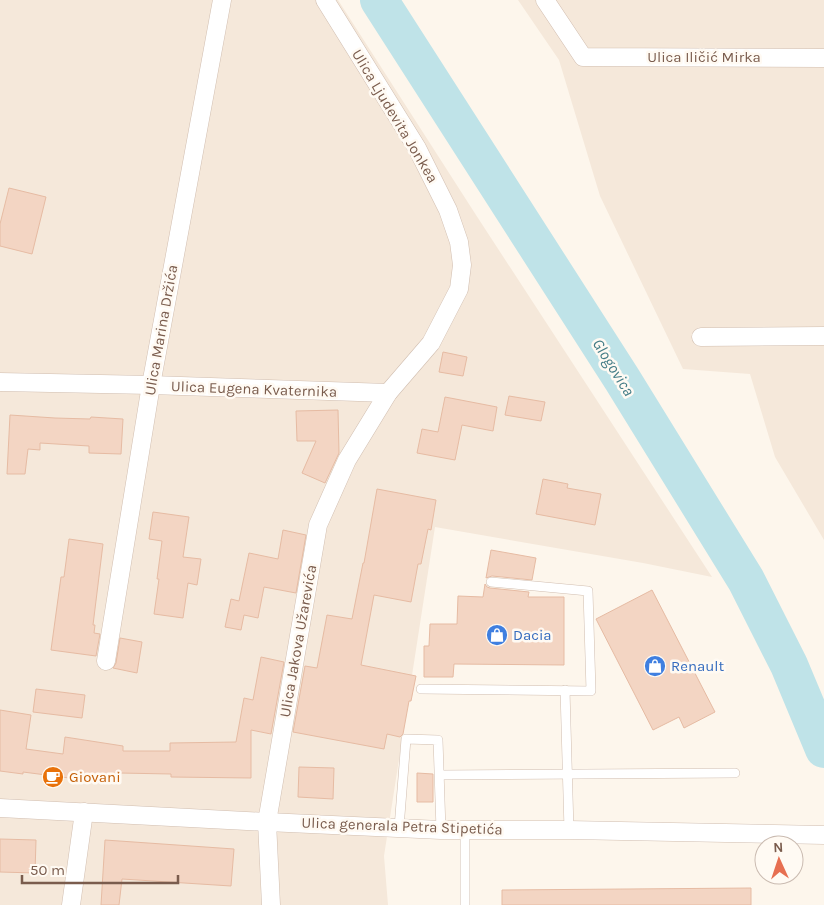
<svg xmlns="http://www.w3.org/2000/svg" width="824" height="905" font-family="Karla,sans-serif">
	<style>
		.residential { fill: #f5e8da }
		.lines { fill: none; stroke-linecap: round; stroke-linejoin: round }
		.river { stroke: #bfe3e8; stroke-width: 38 }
		.building { fill: #f3d5c3; stroke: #e6bba3 }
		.service-casing { stroke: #d1beb0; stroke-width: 10 }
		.minor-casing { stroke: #d1beb0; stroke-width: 19 }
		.service { stroke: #fff; stroke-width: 9 }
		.minor { stroke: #fff; stroke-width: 18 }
		.labels { text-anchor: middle; stroke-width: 5; stroke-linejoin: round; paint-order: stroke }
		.street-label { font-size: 15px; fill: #7a5c4d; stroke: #fffaf3 }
		.shop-label { font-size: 15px; fill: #366cbe; stroke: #fffaf3; text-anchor: start }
		.food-label { font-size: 15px; fill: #c56008; stroke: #fffaf3; text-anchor: start }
		.water-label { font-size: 16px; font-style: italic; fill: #437c86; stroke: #fffaf3 }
	</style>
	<rect width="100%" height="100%" fill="#fdf6ec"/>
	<g class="residential">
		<path d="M0,0H338L476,215L712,577L643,563L435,527L384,856L388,905H0Z"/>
		<path d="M518,0H824V540L775,457L750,374L683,369L600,196L559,60Z"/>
	</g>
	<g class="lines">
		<path class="river" d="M379,0L622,379L746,580L789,665L824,749"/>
	</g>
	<g class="building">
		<path d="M9,188L46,197L32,254L0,246V224Z"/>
		<path d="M443,352L467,357L463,376L439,372Z"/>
		<path d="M509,396L545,402L541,421L505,415Z"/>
		<path d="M445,397L497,407L493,431L462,425L455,460L417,453L422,429L438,432Z"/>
		<path d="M338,410L339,453L325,483L302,473L316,441H297L296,411Z"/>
		<path d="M10,415L55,418L90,419L91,417L123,419L121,454L89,453V446L40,443V450L28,449L25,474H7Z"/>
		<path d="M543,479L568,484L567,488L601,494L595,525L536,514Z"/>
		<path d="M377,489L436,500L431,530L428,529L421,564H418L411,602L374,595L361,665L416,676L411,701H409L403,734L400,737L387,734L384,749L293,732L305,666L317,668L327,615L352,619L363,563H364Z"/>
		<path d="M153,512L189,517L183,557L201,559L197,585L188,583L183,618L154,614L159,579H157L162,541L149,539Z"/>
		<path d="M283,530L306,535L296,593L264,587L258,618L244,615L241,630L225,627L231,599L239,601L249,553L278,559Z"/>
		<path d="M69,539L103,544L93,625H95L94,633L100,634L96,656L51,650L61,577H64Z"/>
		<path d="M491,550L536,558L532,580L492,576L486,578Z"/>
		<path d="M485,584L487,587L490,588L529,592L528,597H564V665L454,664L453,677H424V646H429L430,624H457L458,596L483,597Z"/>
		<path d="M652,590L715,712L684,728L679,717L653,730L596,619Z"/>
		<path d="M120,638L142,642L137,673L113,668L116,663Z"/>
		<path d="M261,657L284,662L271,734L251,730V778L171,777V774L119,773L118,783L77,776V779L23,772V774L0,771V710L31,715L26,749L63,754L65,737L123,746V751H170V743L236,742L244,698L253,700Z"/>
		<path d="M36,689L85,695L82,718L33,712Z"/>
		<path d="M299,767L334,768L333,799L298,797Z"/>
		<path d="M417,773L433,774V802H417Z"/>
		<path d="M0,839L36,840L35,873L0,872Z"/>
		<path d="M105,840L234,849L231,886L122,879L119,905H101Z"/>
		<path d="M751,888V905H502V890Z"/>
	</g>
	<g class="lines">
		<g class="service-casing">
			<g id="service">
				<path d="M421,689L591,691L588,591L491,582"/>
				<path d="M565,690L569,830"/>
				<path d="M440,775L735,773"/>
				<path d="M399,828L406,739L438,740L441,830"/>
				<path d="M465,829V905"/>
			</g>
		</g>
		<g class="minor-casing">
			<g id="minor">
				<path d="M545,0L583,57L824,58"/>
				<path d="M701,337L824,336"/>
				<path d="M0,382L151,385L388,393"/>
				<path d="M106,661L151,385L222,0"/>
				<path d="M0,808L267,822L441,830H569L824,835"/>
				<path d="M71,905L84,812"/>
				<path d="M271,905L267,822L318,525L347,460L388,393L431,343L459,289L462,265L459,242L448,210L417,148L325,0"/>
			</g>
		</g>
		<use href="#service" class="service"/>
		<use href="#minor" class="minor"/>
	</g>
	<defs>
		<g id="shop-disc" transform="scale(1.125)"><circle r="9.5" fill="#3f7fe0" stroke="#fffaf3"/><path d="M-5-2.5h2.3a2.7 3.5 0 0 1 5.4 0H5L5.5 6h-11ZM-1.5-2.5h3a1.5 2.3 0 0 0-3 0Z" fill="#fff"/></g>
		<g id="cafe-disc" transform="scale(1.125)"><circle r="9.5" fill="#e8710a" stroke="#fffaf3"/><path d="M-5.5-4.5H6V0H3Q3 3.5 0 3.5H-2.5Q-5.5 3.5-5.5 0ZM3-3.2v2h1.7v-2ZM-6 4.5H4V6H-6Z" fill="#fff"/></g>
	</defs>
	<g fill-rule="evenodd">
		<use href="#shop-disc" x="497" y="635"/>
		<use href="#shop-disc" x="655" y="666"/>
		<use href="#cafe-disc" x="53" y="777"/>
	</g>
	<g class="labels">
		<g class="street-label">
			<text x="704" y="62">Ulica Iličić Mirka</text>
			<text transform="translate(395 116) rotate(59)" y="5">Ulica Ljudevita Jonkea</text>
			<text transform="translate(161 330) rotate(-80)" y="5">Ulica Marina Držića</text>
			<text transform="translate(254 389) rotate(2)" y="5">Ulica Eugena Kvaternika</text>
			<text transform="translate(298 641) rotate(-80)" y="5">Ulica Jakova Užarevića</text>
			<text transform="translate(402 826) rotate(2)" y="5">Ulica generala Petra Stipetića</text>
		</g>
		<g class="shop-label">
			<text x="513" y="640">Dacia</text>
			<text x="671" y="671">Renault</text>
		</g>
		<g class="food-label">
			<text x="69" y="782">Giovani</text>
		</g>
		<g class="water-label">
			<text transform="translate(614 367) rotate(58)" y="6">Glogovica</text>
		</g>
	</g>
	<g transform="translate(779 860) rotate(357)"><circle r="24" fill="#fffaf3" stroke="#cabbb1"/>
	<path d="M0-4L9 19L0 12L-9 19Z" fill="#e76f51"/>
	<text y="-8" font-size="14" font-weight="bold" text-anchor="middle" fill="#7a5c4d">N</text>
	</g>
	<path d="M22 875v8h156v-8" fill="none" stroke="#7a5c4d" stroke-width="2.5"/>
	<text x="30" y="875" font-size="15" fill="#7a5c4d" stroke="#fffaf3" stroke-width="4" paint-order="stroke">50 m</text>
</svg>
